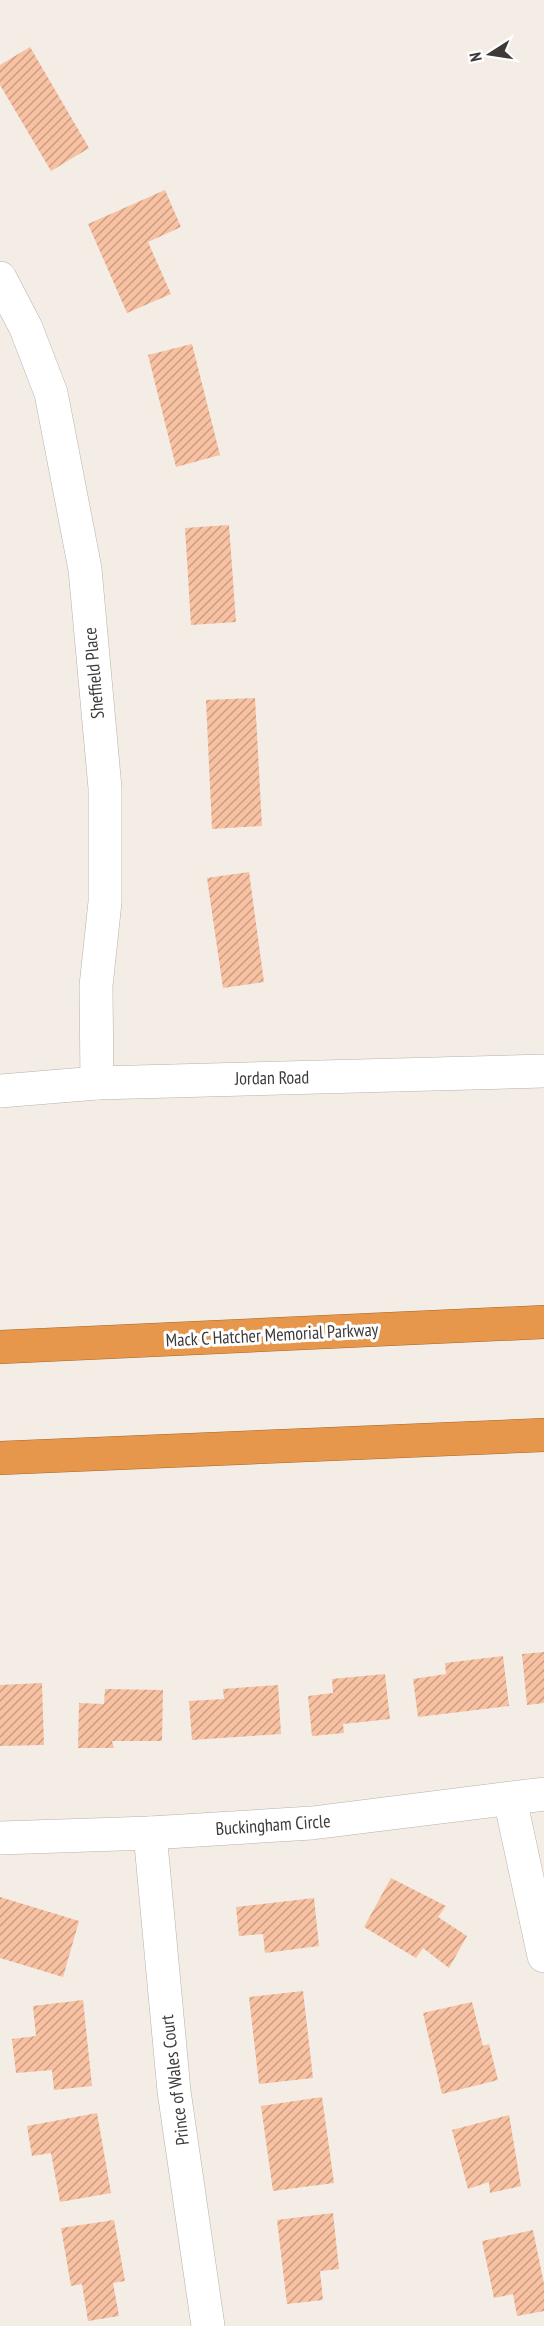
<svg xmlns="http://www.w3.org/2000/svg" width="544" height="2326" font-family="'PT Sans Narrow',sans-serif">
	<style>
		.building { fill: url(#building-hatch) }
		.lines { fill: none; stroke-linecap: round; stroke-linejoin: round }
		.minor-casing { stroke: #b7b1aa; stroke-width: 34 }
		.trunk-casing { stroke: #a76628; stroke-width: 34 }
		.minor { stroke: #fff; stroke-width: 33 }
		.trunk { stroke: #e6974c; stroke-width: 33 }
		.labels { text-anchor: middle; stroke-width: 6; stroke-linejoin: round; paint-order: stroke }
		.street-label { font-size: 18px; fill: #3d3a38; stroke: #fff }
	</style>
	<defs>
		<pattern id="building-hatch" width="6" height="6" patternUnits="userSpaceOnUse" patternTransform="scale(1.5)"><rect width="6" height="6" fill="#f7c1a2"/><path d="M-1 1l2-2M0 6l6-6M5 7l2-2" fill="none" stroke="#c99e85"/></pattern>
	</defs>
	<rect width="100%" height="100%" fill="#f4ede6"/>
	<g class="building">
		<path d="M30,47L89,148L51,171L0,85V65Z"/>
		<path d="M165,190L181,227L148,242L171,294L127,313L88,224Z"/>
		<path d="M192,344L220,455L176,467L148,355Z"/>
		<path d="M229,525L236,622L191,625L185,528Z"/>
		<path d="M255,698L262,826L212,829L206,700Z"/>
		<path d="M249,872L264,982L223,988L207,878Z"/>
		<path d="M544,1652V1703L527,1705L522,1654Z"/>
		<path d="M503,1656L509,1706L418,1717L413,1679L446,1674L445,1663Z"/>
		<path d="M385,1674L390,1719L343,1724L344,1733L312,1736L308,1696L333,1693L332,1679Z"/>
		<path d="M42,1683L44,1745L0,1746V1685Z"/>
		<path d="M278,1685L281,1734L192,1740L189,1701L224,1699L223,1689Z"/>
		<path d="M105,1689L163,1690L162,1741H112L114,1748H78L79,1703L104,1704Z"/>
		<path d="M391,1878L446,1906L438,1917L467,1936L449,1968L423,1948L416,1958L364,1927Z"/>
		<path d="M0,1897L79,1921L63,1977L0,1958Z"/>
		<path d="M314,1898L319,1946L265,1953L263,1934L239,1936L236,1907Z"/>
		<path d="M303,1991L313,2078L259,2084L249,1997Z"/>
		<path d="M83,2000L92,2086L54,2090L52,2070L16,2073L12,2039L36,2036L33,2006Z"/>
		<path d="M472,2002L483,2046L489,2044L498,2080L442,2094L423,2013Z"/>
		<path d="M322,2097L334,2183L273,2191L261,2106Z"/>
		<path d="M97,2113L111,2193L60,2202L51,2153L32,2156L27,2126Z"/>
		<path d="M509,2115L521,2186L490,2193L489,2182L468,2189L452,2130Z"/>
		<path d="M333,2213L339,2269L320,2271L323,2300L287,2304L277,2220Z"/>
		<path d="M114,2220L125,2281L113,2283L119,2316L88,2321L82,2284L71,2286L61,2228Z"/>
		<path d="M533,2230L544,2284V2311L517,2316L513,2294L494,2298L482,2241Z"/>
	</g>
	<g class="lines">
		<g class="minor-casing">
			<g id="minor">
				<path d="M0,278L26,328L51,393L85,569L105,788V902L96,986L97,1083"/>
				<path d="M0,1091L97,1083L544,1071"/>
				<path d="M510,1799L544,1956"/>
				<path d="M150,1833L174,2091L208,2326"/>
				<path d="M0,1838L150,1833L312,1823L544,1794"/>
			</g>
		</g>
		<g class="trunk-casing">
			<g id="trunk">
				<path d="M0,1347L544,1322"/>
				<path d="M0,1458L544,1435"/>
			</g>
		</g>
		<use href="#minor" class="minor"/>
		<use href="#trunk" class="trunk"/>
	</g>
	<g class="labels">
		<g class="street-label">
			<text transform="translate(94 673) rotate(-95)" y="6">Sheffield Place</text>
			<text transform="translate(272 1078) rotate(-1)" y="6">Jordan Road</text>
			<text transform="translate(272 1335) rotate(-3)" y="6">Mack C Hatcher Memorial Parkway</text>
			<text transform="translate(273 1825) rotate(-4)" y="6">Buckingham Circle</text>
			<text transform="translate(175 2080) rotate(-97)" y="6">Prince of Wales Court</text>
		</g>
	</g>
	<g transform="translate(490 54) rotate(258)" stroke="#ffffff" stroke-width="4.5" paint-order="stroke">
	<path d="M0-4.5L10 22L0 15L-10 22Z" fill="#3d3a38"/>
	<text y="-9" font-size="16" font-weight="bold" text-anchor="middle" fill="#3d3a38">N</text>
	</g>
</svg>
